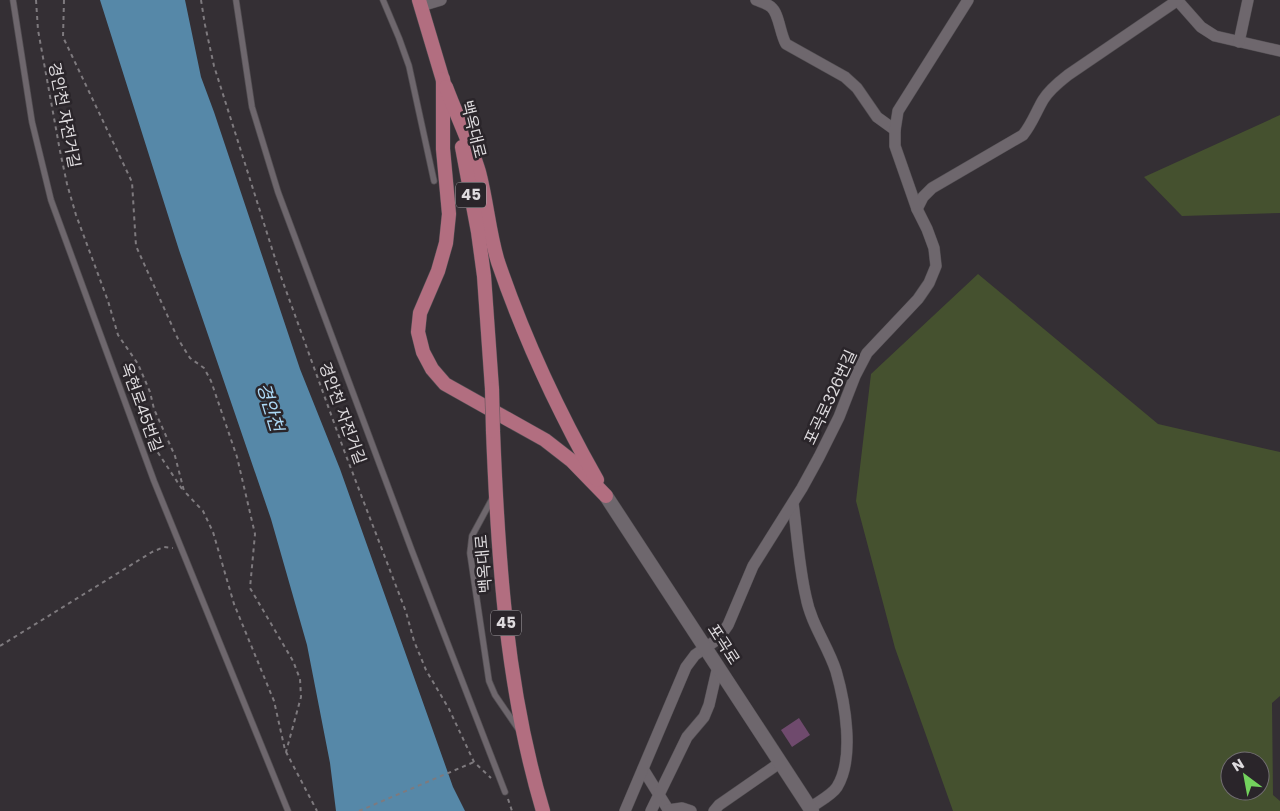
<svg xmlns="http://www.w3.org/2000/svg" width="1280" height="811" font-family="Poppins,'Noto Sans KR',sans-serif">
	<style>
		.green { fill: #45512f; fill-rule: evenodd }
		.water { fill: #5688a8 }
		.building { fill: #6f4a6d }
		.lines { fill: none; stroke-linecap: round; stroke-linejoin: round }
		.service-casing { stroke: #524e52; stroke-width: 7 }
		.minor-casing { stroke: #524e52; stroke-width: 12 }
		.tertiary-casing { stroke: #524e52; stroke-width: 15 }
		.primary-casing { stroke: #524e52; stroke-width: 15 }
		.path { stroke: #7e7a7e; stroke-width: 2; stroke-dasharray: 4 4; stroke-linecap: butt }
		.service { stroke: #6e676d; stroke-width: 5.5 }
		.minor { stroke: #6e676d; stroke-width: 11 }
		.tertiary { stroke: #6e676d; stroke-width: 14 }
		.primary { stroke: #b26e80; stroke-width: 14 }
		.primary-bridge-casing { stroke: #524e52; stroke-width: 15; stroke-linecap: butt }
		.primary-bridge { stroke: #b26e80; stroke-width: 14 }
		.labels { text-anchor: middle; stroke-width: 5; stroke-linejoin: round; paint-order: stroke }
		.shield { fill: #2a252a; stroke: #a8a4a8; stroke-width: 1 }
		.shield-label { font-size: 15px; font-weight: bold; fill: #dedbde }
		.street-label { font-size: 16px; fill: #dedbde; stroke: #2a252a }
		.water-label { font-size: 18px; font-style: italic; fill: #acd8f5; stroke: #2a252a }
	</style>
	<rect width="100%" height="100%" fill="#342f34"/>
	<g class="green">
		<path d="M1280,115V213L1182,216L1144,177Z"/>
		<path d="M978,274L1158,424L1280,452V696L1272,703L1273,795L1280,801V811H953L895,648L856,501L871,374ZM1230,761H1260V791H1230Z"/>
	</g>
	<path class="water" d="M100,0H185L201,77L214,112L300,369L340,469L453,787L465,811H336L330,763L307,645L271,519L179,250Z"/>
	<path class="building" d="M799,718L810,735L792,747L781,730Z"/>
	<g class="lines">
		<g class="service-casing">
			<g id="service">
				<path d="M13,0L32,122L51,200L154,481L288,811"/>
				<path d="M236,0L252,107L278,192L412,551L505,792"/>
				<path d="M383,0L399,38L409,66L434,181"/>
				<path d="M492,499L472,536L470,553L489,681L495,695L519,730"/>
			</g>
		</g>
		<g class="minor-casing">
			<g id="minor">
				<path d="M756,0C761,2 768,4 771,7C779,13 780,34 786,44L845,77L857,88L877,117L895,130"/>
				<path d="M1178,1L1201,27L1215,36L1280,51"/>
				<path d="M421,6L441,0"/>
				<path d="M1239,42L1248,0"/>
				<path d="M917,209L923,197L932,188L1023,135C1032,124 1036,112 1043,100C1049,90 1059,82 1068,75L1178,0"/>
				<path d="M793,503C797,534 799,567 806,597C811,624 828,646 836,671C845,702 855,758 837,787C832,795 818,802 810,808"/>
				<path d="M643,769L669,811"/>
				<path d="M668,810L682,808L691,811"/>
				<path d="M625,811L686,667L695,655L718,639L728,625L753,566L802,488L819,457L839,417L855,376L867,353L918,299L929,283L936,266L934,248L927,229L917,209L895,146V130L898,111L968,0"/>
				<path d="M651,811L687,737L704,717L709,705L718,666"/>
				<path d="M714,811L719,805L781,762"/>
			</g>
		</g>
		<g class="tertiary-casing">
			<path id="tertiary" d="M606,496L812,811"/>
		</g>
		<g class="primary-casing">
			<g id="primary">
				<path d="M419,0L445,87"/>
				<path d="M443,79V149L449,214L446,243L438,271L420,313L418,332L423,352L432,369L445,384L545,440L572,461L606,496"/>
				<path d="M446,87C456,114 471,145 479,172C487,202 489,233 498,262C524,338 558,411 597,480"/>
				<path d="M462,147L478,232L484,276L492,389"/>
				<path d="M493,431C498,559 506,687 543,811"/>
			</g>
		</g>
		<g class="path">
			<path d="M36,0L38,30L60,151L67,184L76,215L108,301L118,335L138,364L150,392L154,409L175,456L184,491L203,511L213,532L234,604L274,701L285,750L317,811"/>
			<path d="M64,0L63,37L132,182L136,246L178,339L190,358L204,368L211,381L237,457L255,534L250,588L293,661L300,679L301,697L286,752"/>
			<path d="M201,0L205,25L214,66L280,274L345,453L406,612L414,641L426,670L449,709L474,762L491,778"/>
			<path d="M149,439L182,489"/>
			<path d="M0,646L152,552L164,547L173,548"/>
			<path d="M508,799L512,811"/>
			<path d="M359,811L474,762"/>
		</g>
		<use href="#service" class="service"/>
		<use href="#minor" class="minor"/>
		<use href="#tertiary" class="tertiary"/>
		<use href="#primary" class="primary"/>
		<g class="primary-bridge-casing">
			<path id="primary-bridge" d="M492,389L493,431"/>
		</g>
		<use href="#primary-bridge" class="primary-bridge"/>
	</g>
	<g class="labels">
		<g class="shield">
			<rect x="456" y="182.5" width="30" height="25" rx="4"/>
			<rect x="491" y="610.5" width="30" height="25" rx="4"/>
		</g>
		<g class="shield-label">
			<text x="471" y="200">45</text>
			<text x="506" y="628">45</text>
		</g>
		<g class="street-label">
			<text transform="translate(65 115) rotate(79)" y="6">경안천 자전거길</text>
			<text transform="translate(474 129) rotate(76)" y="6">백옥대로</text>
			<text transform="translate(830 397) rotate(-65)" y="6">포곡로326번길</text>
			<text transform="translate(142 407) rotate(70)" y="6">옥현로45번길</text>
			<text transform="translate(343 413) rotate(70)" y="6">경안천 자전거길</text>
			<text transform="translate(483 564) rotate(-95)" y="6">백옥대로</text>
			<text transform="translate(724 644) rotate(57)" y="6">포곡로</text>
		</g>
		<g class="water-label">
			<text transform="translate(270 407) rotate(73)" y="6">경안천</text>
		</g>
	</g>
	<g transform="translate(1245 776) rotate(328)"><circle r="24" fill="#2a252a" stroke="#726e72"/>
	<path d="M0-4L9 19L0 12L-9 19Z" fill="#73d25d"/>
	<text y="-8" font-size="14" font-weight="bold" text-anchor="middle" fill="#dedbde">N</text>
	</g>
</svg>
